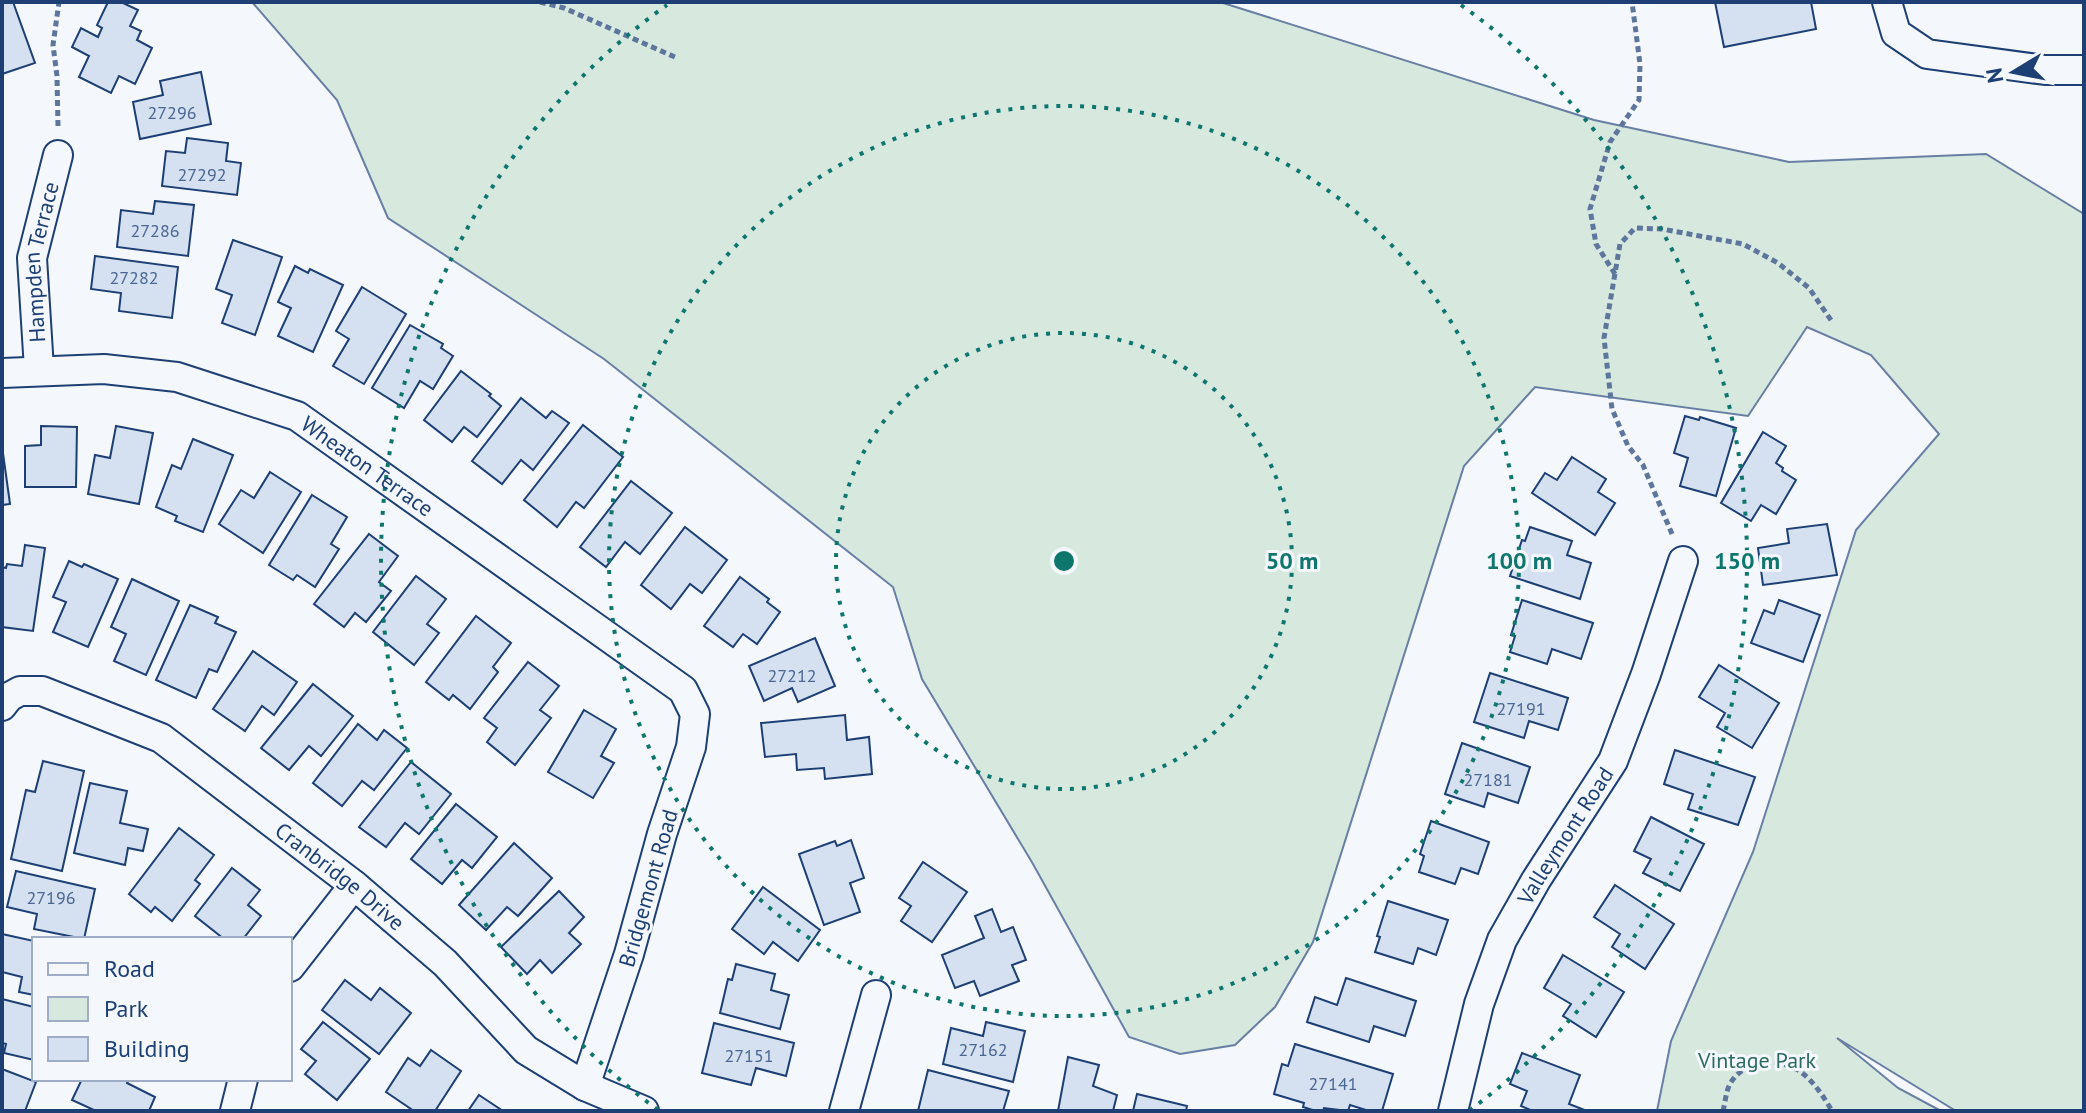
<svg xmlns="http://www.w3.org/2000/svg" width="2086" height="1113" font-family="'PT Sans',sans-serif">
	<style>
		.green { fill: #d7e8df; stroke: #687fa3; stroke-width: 2 }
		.building { fill: #d5e0f0; stroke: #1d3f73; stroke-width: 2 }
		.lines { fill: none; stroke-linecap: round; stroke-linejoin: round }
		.street-casing { stroke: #1d3f73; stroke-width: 32 }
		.path { stroke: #5e769c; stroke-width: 5; stroke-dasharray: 6 4; stroke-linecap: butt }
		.street { stroke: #f4f7fb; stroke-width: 28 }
		.ring { fill: none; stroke: #0f766e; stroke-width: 4; stroke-dasharray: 4 8 }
		.labels { text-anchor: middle; stroke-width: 6; stroke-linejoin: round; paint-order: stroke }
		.number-label { font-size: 18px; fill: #4b6792 }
		.street-label { font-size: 22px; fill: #1d3f73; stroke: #f4f7fb }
		.park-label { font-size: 22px; fill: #2c6c60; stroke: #f4f7fb }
		.centre { fill: #0f766e; stroke: #f4f7fb; stroke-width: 4 }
		.ring-label { font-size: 24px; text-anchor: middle; font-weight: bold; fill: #0f766e; stroke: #f4f7fb; stroke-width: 6; stroke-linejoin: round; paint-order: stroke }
	</style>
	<rect width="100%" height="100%" fill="#f4f7fb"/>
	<path class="green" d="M252,2H1220L1594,120L1789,162L1986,154L2084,214V1111H1956L1837,1038L1898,1088L1941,1111H1657L1671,1041L1753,852L1856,530L1939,434L1871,355L1807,327L1748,416L1535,387L1464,466L1313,942L1275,1007L1235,1045L1180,1054L1129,1037L1033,864L922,679L893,587L604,359L388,218L337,100Z"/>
	<g class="building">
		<path d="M2,2H13L35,63L2,74Z"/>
		<path d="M108,2H121L138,10L130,26L141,31L137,40L152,48L135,84L119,76L111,93L79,77L89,56L72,47L81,28L98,37L102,28L97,25Z"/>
		<path d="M1715,2H1811L1816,29L1724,47Z"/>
		<path d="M201,72L211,124L140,139L133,102L163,95L160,81Z"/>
		<path d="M187,138L228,143L226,161L241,163L237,195L162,186L166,151L185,153Z"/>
		<path d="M155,201L194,205L188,256L117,247L121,210L153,214Z"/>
		<path d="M233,240L282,257L255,335L222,323L232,295L216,289Z"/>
		<path d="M95,256L178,267L172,318L119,311L121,293L91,289Z"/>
		<path d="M295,266L308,273L310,269L343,285L313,352L278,336L291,308L278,302Z"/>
		<path d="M362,287L406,314L364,384L333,366L349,339L336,331Z"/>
		<path d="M410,325L443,344L441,348L453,356L433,389L420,381L404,408L372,388Z"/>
		<path d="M461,371L491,394L489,396L501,406L477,437L464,427L452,442L424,420Z"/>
		<path d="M521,398L546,418L552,411L569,423L533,470L521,460L502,484L472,461Z"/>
		<path d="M1685,416L1699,420L1700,417L1736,428L1716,496L1680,486L1688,458L1674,453Z"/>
		<path d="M583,425L623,457L584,508L576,502L557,527L524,500Z"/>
		<path d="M41,426L77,427L76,487H25V446L41,445Z"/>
		<path d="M116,426L153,433L139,504L88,494L95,455L110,458Z"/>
		<path d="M1763,432L1786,446L1776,463L1783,468L1782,471L1796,480L1776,514L1761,505L1751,521L1721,503Z"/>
		<path d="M193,439L233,455L203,532L175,521L177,516L156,507L172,465L181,469Z"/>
		<path d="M2,446L10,504L2,505Z"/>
		<path d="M1572,457L1606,479L1598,492L1615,503L1595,535L1532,493L1545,473L1557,480Z"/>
		<path d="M270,472L301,492L263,553L219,524L241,490L254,498Z"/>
		<path d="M631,481L672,513L640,554L625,542L606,567L580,547Z"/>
		<path d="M312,495L347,517L331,544L339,549L315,587L297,575L293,580L269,565Z"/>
		<path d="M1827,524L1837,575L1763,585L1758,548L1789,543L1787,529Z"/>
		<path d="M685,527L727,560L702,593L690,584L671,609L641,585Z"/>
		<path d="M1530,527L1572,541L1567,555L1591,563L1580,599L1510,576L1522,540L1525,541Z"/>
		<path d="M369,534L398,556L379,582L391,591L366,622L355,613L344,627L314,604Z"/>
		<path d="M25,545L45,548L33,631L2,627V567L6,568L7,564L22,566Z"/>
		<path d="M69,561L82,567L84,564L118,579L88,647L53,632L66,602L53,597Z"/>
		<path d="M416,576L446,599L427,624L439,633L414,665L373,632Z"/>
		<path d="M740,577L769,599L767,602L780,612L757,644L743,634L733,647L704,626Z"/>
		<path d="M132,579L179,601L146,675L114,661L126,634L111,627Z"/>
		<path d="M1522,600L1593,623L1581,659L1552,649L1547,664L1510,652L1515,636L1511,635Z"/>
		<path d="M1779,600L1820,615L1803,662L1751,643L1764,610L1774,614Z"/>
		<path d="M190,605L218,617L215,623L236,632L217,672L209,669L196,698L156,680Z"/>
		<path d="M476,616L511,643L493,667L498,672L470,709L453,695L449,700L426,682Z"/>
		<path d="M815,638L835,686L798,702L792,688L764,701L749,666Z"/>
		<path d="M253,651L297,682L274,715L262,706L245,731L213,709Z"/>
		<path d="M528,662L559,686L540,710L551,718L515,765L487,742L497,728L484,718Z"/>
		<path d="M1719,665L1779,703L1752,748L1717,727L1725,713L1699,697Z"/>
		<path d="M1490,673L1568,698L1558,730L1529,721L1524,738L1474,722Z"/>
		<path d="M313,684L353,716L321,756L309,746L289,770L261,748Z"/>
		<path d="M584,710L616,729L601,756L614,763L593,798L548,772Z"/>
		<path d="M845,715L847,740L869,737L872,774L825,779L824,768L797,770L796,754L765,757L761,723Z"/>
		<path d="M358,724L377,740L384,730L407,748L374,790L362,781L342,806L313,783Z"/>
		<path d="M1462,743L1530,767L1518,803L1488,793L1484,807L1445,794Z"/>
		<path d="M1675,750L1755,777L1738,825L1688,809L1693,794L1664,784Z"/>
		<path d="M43,761L84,771L62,871L11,859L26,790L35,792Z"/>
		<path d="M411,762L451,794L419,834L405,823L386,847L359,827Z"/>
		<path d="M90,783L127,791L120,823L148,829L143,851L128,848L125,865L74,853Z"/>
		<path d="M456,804L497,837L472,868L462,860L442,884L411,859Z"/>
		<path d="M1651,817L1704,844L1680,891L1643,873L1651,859L1634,851Z"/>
		<path d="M1431,821L1489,842L1478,874L1461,868L1455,884L1419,872L1424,856L1420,854Z"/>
		<path d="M179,828L214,855L195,880L200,884L172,921L155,907L151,912L129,894Z"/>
		<path d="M851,840L864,878L850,883L860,912L824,925L799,854L835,841L837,846Z"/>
		<path d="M514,843L552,878L518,916L507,907L486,930L459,905Z"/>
		<path d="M923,862L967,892L932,942L901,921L911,906L899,898Z"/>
		<path d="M232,868L260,890L248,905L261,916L243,939H224L195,916Z"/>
		<path d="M16,871L95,889L84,939L34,929L37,914L7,907Z"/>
		<path d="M1615,885L1674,924L1645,969L1612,947L1620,934L1594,917Z"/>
		<path d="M763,887L820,930L798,961L773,942L764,954L732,929Z"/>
		<path d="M559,891L584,917L569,933L581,944L552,973L540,960L527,974L501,947Z"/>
		<path d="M1388,901L1448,920L1436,955L1418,948L1413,964L1375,952L1380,937L1377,936Z"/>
		<path d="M992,909L1001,932L1013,927L1026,960L1012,965L1019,981L980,996L974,981L955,988L942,955L984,938L975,916Z"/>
		<path d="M2,934L34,941V995L19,992L22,977L2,972Z"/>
		<path d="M1563,955L1624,992L1596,1037L1563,1016L1571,1004L1544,988Z"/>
		<path d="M736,964L775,974L771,990L789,995L780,1029L720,1013L728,979L732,980Z"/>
		<path d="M1346,978L1416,1001L1405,1036L1374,1026L1369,1042L1307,1022L1315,997L1337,1005Z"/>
		<path d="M345,980L371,1000L380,988L411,1013L379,1054L322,1010Z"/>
		<path d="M2,999L34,1007V1060L4,1053L6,1044L2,1043Z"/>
		<path d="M323,1022L370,1059L337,1100L305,1074L316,1061L301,1049Z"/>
		<path d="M986,1022L1025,1031L1013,1082L943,1064L951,1028L983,1036Z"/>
		<path d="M714,1023L794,1043L786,1076L756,1068L751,1085L702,1073Z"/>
		<path d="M1295,1044L1393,1074L1382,1111H1369L1350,1105L1348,1111L1324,1108L1323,1111H1316L1303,1107L1304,1103L1274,1094L1282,1064L1288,1066Z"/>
		<path d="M431,1050L461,1071L435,1111H414L386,1092L408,1058L420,1066Z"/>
		<path d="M1522,1053L1580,1075L1569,1104L1587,1111H1533L1521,1106L1527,1091L1510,1084Z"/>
		<path d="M1068,1057L1099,1065L1093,1086L1117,1095L1113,1111H1058Z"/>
		<path d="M2,1069L36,1082L25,1111H2Z"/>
		<path d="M928,1070L1009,1091L1003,1111H918Z"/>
		<path d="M82,1079H129L127,1083L155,1097L149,1111H96L72,1100Z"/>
		<path d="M1137,1094L1187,1106L1186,1111H1133Z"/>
		<path d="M479,1095L503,1111H468Z"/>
	</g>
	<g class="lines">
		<g class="street-casing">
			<g id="street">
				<path d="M1887,2L1896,33L1927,54L2045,70H2084"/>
				<path id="s1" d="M39,369L32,258L58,155"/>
				<path id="s2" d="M2,373L104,369L177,377L297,416L683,690L695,714L691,747L662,834L629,954L585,1086"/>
				<path id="s3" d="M2,706L9,697L20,691H42L161,738L354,885L445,963L526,1050L585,1086L644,1111"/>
				<path d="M290,967L354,885"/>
				<path d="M235,1111L243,1079"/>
				<path d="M844,1111L876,995"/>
				<path id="s4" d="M1453,1111L1479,1004L1502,940L1536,880L1613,761L1646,674L1683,561"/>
			</g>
		</g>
		<g class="path">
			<path d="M540,2L564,8L677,58"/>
			<path d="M58,126L57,76L53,45L59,2"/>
			<path d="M1615,274L1596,244L1590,209L1610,142L1639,100L1640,64L1632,2"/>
			<path d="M1672,534L1643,465L1628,446L1612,409L1604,338L1620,244L1635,228L1662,229L1743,244L1778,263L1809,288L1833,323"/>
			<path d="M1723,1111C1725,1103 1726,1093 1729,1086C1741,1060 1779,1056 1801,1072C1814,1082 1824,1097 1832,1111"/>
		</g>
		<use href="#street" class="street"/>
	</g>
	<g class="ring">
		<circle cx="1064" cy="561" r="228"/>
		<circle cx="1064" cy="561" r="455"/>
		<path d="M658 1110A683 683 0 0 1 667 5M1461 5A683 683 0 0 1 1470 1110"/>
	</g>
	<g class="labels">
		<g class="number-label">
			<text x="172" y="119">27296</text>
			<text x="202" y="181">27292</text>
			<text x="155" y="237">27286</text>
			<text x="134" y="284">27282</text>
			<text x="792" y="682">27212</text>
			<text x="1521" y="715">27191</text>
			<text x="1488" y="786">27181</text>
			<text x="51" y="904">27196</text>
			<text x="983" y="1056">27162</text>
			<text x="749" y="1062">27151</text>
			<text x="1333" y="1090">27141</text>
		</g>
		<g class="street-label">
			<text dy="8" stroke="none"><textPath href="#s1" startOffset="108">Hampden Terrace</textPath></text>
			<text dy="8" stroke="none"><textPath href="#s2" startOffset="388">Wheaton Terrace</textPath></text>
			<text dy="8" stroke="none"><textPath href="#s4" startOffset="300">Valleymont Road</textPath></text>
			<text dy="8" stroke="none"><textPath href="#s3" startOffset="400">Cranbridge Drive</textPath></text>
			<text transform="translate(648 888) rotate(-74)" y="8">Bridgemont Road</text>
		</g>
		<g class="park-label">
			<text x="1757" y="1068">Vintage Park</text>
		</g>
	</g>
	<circle cx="1064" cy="561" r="12" class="centre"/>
	<g class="ring-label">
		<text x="1292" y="569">50 m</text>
		<text x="1519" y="569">100 m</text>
		<text x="1747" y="569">150 m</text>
	</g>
	<rect width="2086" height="1113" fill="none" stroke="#1d3f73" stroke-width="8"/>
	<rect x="32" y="937" width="260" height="144" fill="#f4f7fb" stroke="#9eadc5" stroke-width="2"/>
	<rect x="48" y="963" width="40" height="12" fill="#f4f7fb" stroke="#9eadc5" stroke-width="2"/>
	<text x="104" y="977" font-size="24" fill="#1d3f73">Road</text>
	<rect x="48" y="997" width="40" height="24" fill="#d7e8df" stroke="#9eadc5" stroke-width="2"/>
	<text x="104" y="1017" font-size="24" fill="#1d3f73">Park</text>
	<rect x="48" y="1037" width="40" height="24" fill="#d5e0f0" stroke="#9eadc5" stroke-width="2"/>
	<text x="104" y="1057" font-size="24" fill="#1d3f73">Building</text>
	<g transform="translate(2014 72) rotate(260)" stroke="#f4f7fb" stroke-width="6" paint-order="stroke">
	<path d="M0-6L14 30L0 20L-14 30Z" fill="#1d3f73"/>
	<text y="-12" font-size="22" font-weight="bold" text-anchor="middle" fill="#1d3f73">N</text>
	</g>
</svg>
